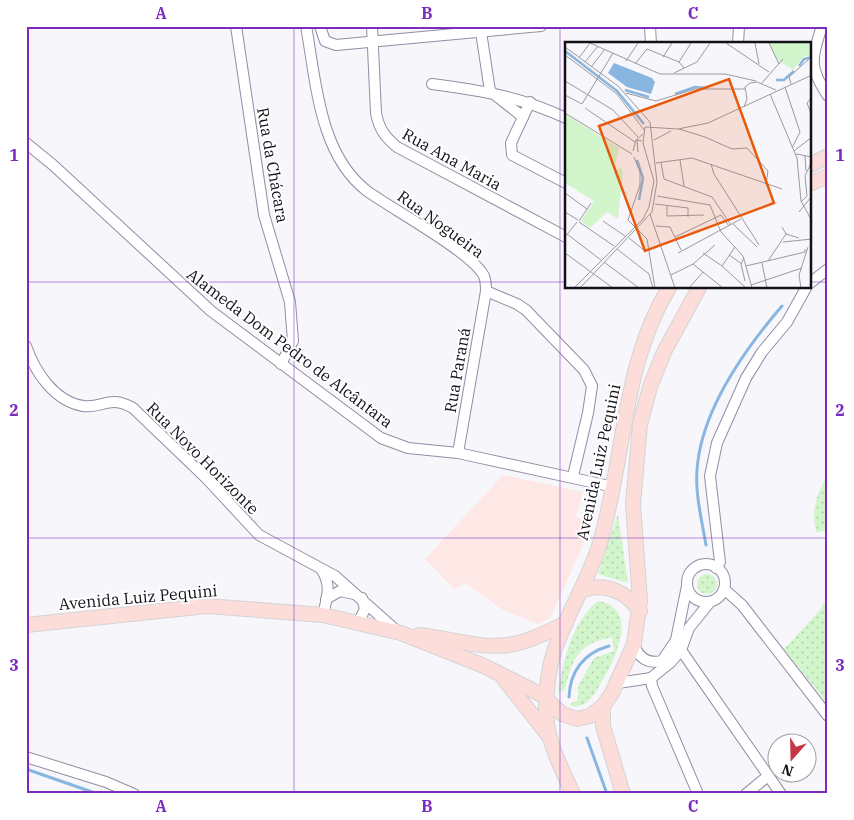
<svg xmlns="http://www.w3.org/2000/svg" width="854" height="820" font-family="'IBM Plex Serif',serif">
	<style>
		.education { fill: #fde8e5 }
		.grass { fill: url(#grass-dots) }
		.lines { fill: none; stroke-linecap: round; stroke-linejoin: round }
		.stream { stroke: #89b6e0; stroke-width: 3 }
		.minor-casing { stroke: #928ea4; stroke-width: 12 }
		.major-casing { stroke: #d4d4d5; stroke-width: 16 }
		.minor { stroke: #fff; stroke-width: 10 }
		.major { stroke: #fcddda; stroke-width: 14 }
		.grid { fill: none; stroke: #7b2cbf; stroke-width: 1; stroke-opacity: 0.55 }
		.labels { text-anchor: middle; stroke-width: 4; stroke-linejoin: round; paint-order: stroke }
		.street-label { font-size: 16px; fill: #121018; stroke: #fff }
		.inset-river { fill: none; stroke: #89b6e0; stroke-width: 2.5 }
		.inset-road { fill: none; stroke: #9b9aa0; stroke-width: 1 }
		.view { fill: #e8590c; fill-opacity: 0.15; stroke: #e8590c; stroke-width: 2.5 }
		.inset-edge { fill: none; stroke: #121018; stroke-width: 2.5 }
		.neatline { fill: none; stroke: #7b2cbf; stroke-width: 2 }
		.grid-label { font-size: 16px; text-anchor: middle; font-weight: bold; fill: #7b2cbf }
	</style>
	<defs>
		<pattern id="grass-dots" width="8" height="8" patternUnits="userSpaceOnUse" patternTransform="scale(1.25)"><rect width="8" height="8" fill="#d3f5cc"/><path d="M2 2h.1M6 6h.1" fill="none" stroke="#b4d1ae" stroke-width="1.8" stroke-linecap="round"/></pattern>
	</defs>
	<rect width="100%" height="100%" fill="#f7f6fb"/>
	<path class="education" d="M503,475L583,492L576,516L592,524L551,617L539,624L503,610L465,583L454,589L425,559Z"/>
	<g class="grass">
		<path d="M828,473V529L817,533C809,510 818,494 828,473Z"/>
		<path d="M618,514L628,583L598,574Z"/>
		<circle cx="707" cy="584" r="10"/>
		<path d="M828,596V704L784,649L820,610Z"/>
		<path d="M598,601C639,608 617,655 604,678C598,687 593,701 582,705C579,707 574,706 571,706L570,704L578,700V686L594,658L614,651L612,637C578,644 573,657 565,689L558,693C563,662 572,621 598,601Z"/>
	</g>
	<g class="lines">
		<g class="stream">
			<path d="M706,545C702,521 695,494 697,470C701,411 745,349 782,306"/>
			<path d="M569,697C570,671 584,653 609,646"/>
			<path d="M587,738L607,794"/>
			<path d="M26,769L98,794"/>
		</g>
		<g class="minor-casing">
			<g id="minor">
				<path d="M236,26L264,215L290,302L293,341L281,364"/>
				<path d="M306,26C316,81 319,154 367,191C392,209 473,253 484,276C486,281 486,286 486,291L458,453"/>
				<path d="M320,26L325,41L336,45L541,26"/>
				<path d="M372,26L376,113C379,129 385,137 397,147L566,237"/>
				<path d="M650,26L651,44"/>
				<path d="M822,26C812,58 808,67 828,96"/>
				<path d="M481,32L490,91L523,117"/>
				<path d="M738,44L739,26"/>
				<path d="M432,84C484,91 518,96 566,118"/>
				<path d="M530,102L511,143L512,155L566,183"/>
				<path d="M26,143L53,165L211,311L381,438L408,448L458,453L614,487"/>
				<path d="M810,283L828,269"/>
				<path d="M486,291L517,304L526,310L584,370L592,386L588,413L573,476"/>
				<path d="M26,346C35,372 54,401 83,406C103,409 109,394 133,408L207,479L259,535L335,576L398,632"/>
				<circle cx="706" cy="583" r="19"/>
				<path d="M716,568L720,562L710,476L717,443L746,378L762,352L787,322L806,288"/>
				<path d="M321,569C332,584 327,598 323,615"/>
				<path d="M724,589L742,605L828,716"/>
				<path d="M326,599L340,591L354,594"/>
				<path d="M358,623L365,609L362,598"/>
				<path d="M634,644C638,658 648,664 662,661L676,640L687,586"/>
				<path d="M681,650L781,794"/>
				<path d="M651,678L652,686L698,794"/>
				<path d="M618,683L651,678L671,662L681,650L689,628L710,602"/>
				<path d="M26,757L106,782L134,794"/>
				<path d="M746,794L768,776"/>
			</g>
		</g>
		<g class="major-casing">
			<g id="major">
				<path d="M810,165L828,156"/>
				<path d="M810,184L828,176"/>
				<path d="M583,590C606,582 626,592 640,611"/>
				<path d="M26,625L207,606L323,615L401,633L484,666L542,695L562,714L577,719L590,716L603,706L612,693L634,644L640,600L633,504L640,424L651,384L665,350L699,288"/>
				<path d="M419,635C448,638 480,649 508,645C529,642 547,632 566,623"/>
				<path d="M504,679L548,735"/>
				<path d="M603,706V726L623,794"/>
				<path d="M573,794C560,765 544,736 546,704C547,687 548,671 553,655C565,616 588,582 600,543C625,458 622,365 669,288"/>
			</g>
		</g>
		<use href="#minor" class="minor"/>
		<use href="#major" class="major"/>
	</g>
	<path class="grid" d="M294,26V794M560,26V794M26,282H566M810,282H828M26,538H828"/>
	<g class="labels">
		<g class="street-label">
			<text transform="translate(452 159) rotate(29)" y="6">Rua Ana Maria</text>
			<text transform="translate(273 165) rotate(80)" y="6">Rua da Chácara</text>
			<text transform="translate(441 224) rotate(36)" y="6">Rua Nogueira</text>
			<text transform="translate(290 348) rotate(37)" y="6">Alameda Dom Pedro de Alcântara</text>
			<text transform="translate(457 370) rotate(-80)" y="6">Rua Paraná</text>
			<text transform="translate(203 458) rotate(45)" y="6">Rua Novo Horizonte</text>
			<text transform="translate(598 462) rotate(-78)" y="6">Avenida Luiz Pequini</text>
			<text transform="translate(138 597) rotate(-5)" y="6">Avenida Luiz Pequini</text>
		</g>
	</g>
	<g transform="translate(565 42)">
		<rect width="246" height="246" fill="#f7f6fb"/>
		<path d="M0,72L54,106L49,128L56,126L58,130L53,177L42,170L25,186L16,179L29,159L0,141Z" fill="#d3f5cc"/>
		<path d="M205,1H246V13L239,14L228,28L211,17Z" fill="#d3f5cc"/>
		<path d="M49,21L87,36L90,40L86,52L62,45L43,31Z" fill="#89b6e0"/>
		<path class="inset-river" d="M0,9L52,49L79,82M234,24L239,17L247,15M211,38H219L229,29M60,48L84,55M110,52L130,45L142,46M72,118L78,136L74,158"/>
		<path class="inset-road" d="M25,1L95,32H160L191,39M161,1L204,30M190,1L194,22M204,1L214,22M0,5L53,44L85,80L92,140L87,170L15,246M0,13L52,52L79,88M98,15L107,1M14,16L25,1M61,19L73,1M20,20L33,4M114,20L126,1M70,22L82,7L114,20L119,26M27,24L40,7M109,31L132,20L145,1M0,39L48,68L73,95M196,42L218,17M226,42L224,35L244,17M220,45L235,90L227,106M61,51L91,59L130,47H180M205,52L232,116L236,159L247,179M0,53L17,62L48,11M247,55L242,61L247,74M179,65L182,57L180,45L185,41L192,40L211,48M20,66L70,100M0,71L67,112M114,87L140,95L167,107L182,106L203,129L201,142M89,98L106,89M68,109L71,98L78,92M229,109L247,95M73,110L72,98L77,99M231,112L247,115M240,114L241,129M69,115L75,130V143L63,178L82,197L90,246M115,118L119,144M91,121L127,116L217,147M96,121L99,137L147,155L166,183M146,122L149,132L194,203M0,151L22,167M92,154L145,163L156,190L178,214L187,246M236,160L242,154L240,134L247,119M90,162L123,166V175M102,164V174L139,173M0,170L13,178M234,170L247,154M85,172L110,246M14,179L26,161M38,179L60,194M14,180L49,204M168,182L192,205M91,184L105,185L116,208M217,185L221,192L234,196M2,192L36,218M0,195L12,180M110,195L156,173L164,184M64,196L80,209M218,200L247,197M170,205L157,224L181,246M52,207L84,232L88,246M0,211L48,246M113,211L176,177M138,211L157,224M164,213L177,222M179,216L176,222L180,239M203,219L221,192M39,220L74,246M197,221L202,246M128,222L158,246M181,224L240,210V207M106,233L128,222L150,203M186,243L237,226M9,246L78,177L84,165L89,139L78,101L80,85L113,87L143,81L247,33M124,246L138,230M236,246L234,233L243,205"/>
		<path class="view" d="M164,37L209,161L80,209L34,84Z"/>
		<rect width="246" height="246" class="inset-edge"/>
	</g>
	<rect width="854" height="820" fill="none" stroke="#ffffff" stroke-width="55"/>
	<g transform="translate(792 758) rotate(200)"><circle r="24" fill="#ffffff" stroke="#a09fa3"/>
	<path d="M0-4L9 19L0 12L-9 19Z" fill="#c73647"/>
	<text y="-8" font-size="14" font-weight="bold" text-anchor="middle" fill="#121018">N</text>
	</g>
	<rect x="28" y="28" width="798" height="764" class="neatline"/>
	<g class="grid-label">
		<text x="161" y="19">A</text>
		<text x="427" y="19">B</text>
		<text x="693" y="19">C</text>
		<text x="14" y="161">1</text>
		<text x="840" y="161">1</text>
		<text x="14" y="416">2</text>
		<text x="840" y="416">2</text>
		<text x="14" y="671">3</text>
		<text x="840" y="671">3</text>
		<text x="161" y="812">A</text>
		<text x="427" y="812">B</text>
		<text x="693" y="812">C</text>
	</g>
</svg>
